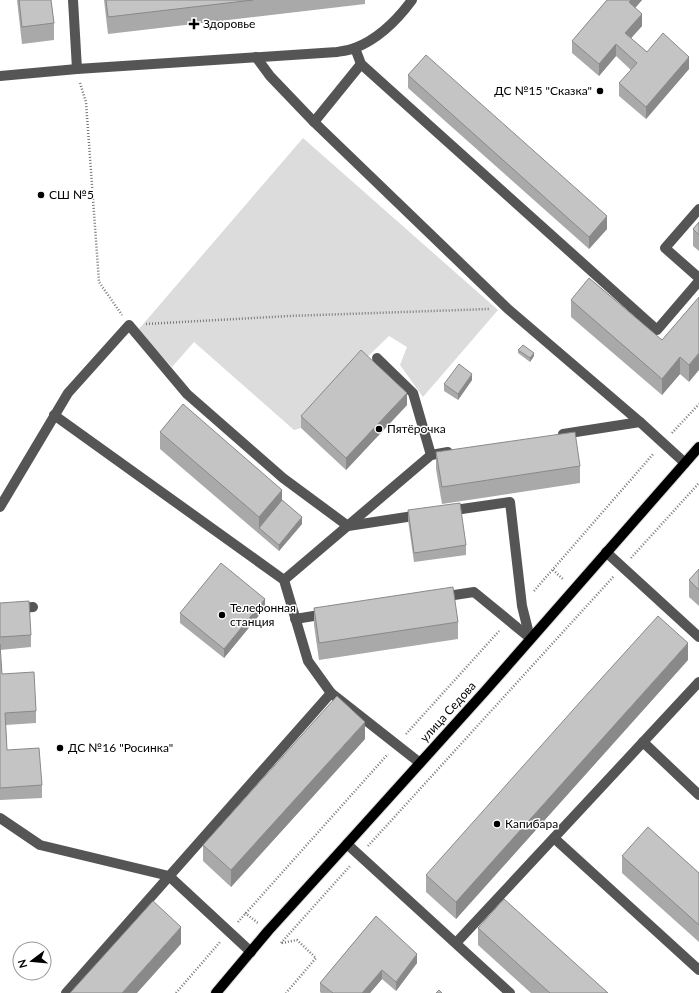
<svg xmlns="http://www.w3.org/2000/svg" width="699" height="993" font-family="Lato,sans-serif">
	<style>
		.green { fill: #dcdcdc }
		.lines { fill: none; stroke-linecap: round; stroke-linejoin: round }
		.major-casing { stroke: #dbdbdb; stroke-width: 12 }
		.path { stroke: #777; stroke-width: 2.5; stroke-dasharray: 1 2; stroke-linecap: butt }
		.minor { stroke: #555; stroke-width: 10 }
		.major { stroke: #000; stroke-width: 10 }
		.wall { fill: #a9a9a9 }
		.shaded-wall { fill: #898989 }
		.building { fill: #c4c4c4; stroke: #898989 }
		.poi-dot { fill: #000; stroke: #fff; stroke-width: 1.5 }
		.labels { text-anchor: middle; stroke-width: 3; stroke-linejoin: round; paint-order: stroke }
		.poi-label { font-size: 12px; fill: #000; stroke: #fff; text-anchor: start }
		.street-label { font-size: 12px; fill: #000; stroke: #fff }
	</style>
	<rect width="100%" height="100%" fill="#fff"/>
	<path class="green" d="M303,138L498,310L423,397L400,365L407,347L389,336L361,363L301,428L294,430L194,342L172,367L138,330Z"/>
	<g class="lines">
		<g class="major-casing">
			<path id="major" d="M216,993L268,931L347,844L486,690L699,447"/>
		</g>
		<g class="path">
			<path d="M80,83L86,102L99,282L122,315"/>
			<path d="M146,324L289,316L489,309"/>
			<path d="M672,433L699,404"/>
			<path d="M631,558L699,483"/>
			<path d="M553,570L564,580"/>
			<path d="M534,591L654,453"/>
			<path d="M406,734L499,631"/>
			<path d="M368,846L614,576"/>
			<path d="M245,913L258,923"/>
			<path d="M238,922L388,754"/>
			<path d="M281,943L350,866"/>
			<path d="M282,943L297,940L316,958L286,993"/>
			<path d="M176,993L220,942"/>
		</g>
		<g class="minor">
			<path d="M73,0L77,69"/>
			<path d="M355,48L361,64L657,330L699,281"/>
			<path d="M256,57L270,76L314,122L508,309L640,422L685,463"/>
			<path d="M0,76L77,69L337,52C343,51 350,50 355,48C378,39 398,19 412,0"/>
			<path d="M314,122L361,64"/>
			<path d="M699,209L665,248L699,278"/>
			<path d="M377,358L413,393L431,455"/>
			<path d="M54,415L284,580L308,661L331,693L420,763"/>
			<path d="M563,434L640,422"/>
			<path d="M0,507L68,393L129,325L187,394L283,478L348,526L420,515"/>
			<path d="M448,511L510,502L522,606L530,638"/>
			<path d="M606,552L699,637"/>
			<path d="M284,580L431,455L448,452"/>
			<path d="M441,597L474,592L530,638"/>
			<path d="M0,610L33,607"/>
			<path d="M295,619L326,614"/>
			<path d="M643,742L699,795"/>
			<path d="M0,818L40,845L169,876L251,952"/>
			<path d="M554,838L699,970"/>
			<path d="M347,844L510,993"/>
			<path d="M456,943L699,682"/>
			<path d="M66,993L331,693"/>
		</g>
		<use href="#major" class="major"/>
	</g>
	<g class="wall">
		<path d="M17,0H51L54,23V40L22,44Z"/>
		<path d="M104,0H365V4L108,34Z"/>
		<path d="M607,0H642L635,8L642,26L631,38L647,52L689,69L646,119L619,96V83L631,70L616,56L599,76L572,53V41Z"/>
		<path d="M408,75L607,229L589,249L408,88Z"/>
		<path d="M699,222V251L693,246V229Z"/>
		<path d="M699,297L689,382L680,374L662,395L571,317V300L662,340Z"/>
		<path d="M518,350L534,356L530,362L518,353Z"/>
		<path d="M472,380L458,400L444,391V384Z"/>
		<path d="M407,405L346,470L301,428V416Z"/>
		<path d="M160,432L282,500L302,524L279,551L160,449Z"/>
		<path d="M436,452L580,466V483L442,504L436,469Z"/>
		<path d="M408,510L466,545V555L414,562L408,520Z"/>
		<path d="M699,569V606L689,597V580Z"/>
		<path d="M0,603L31,635V647L0,650L2,674L36,711V723L6,725L7,750L42,785V798L0,800Z"/>
		<path d="M265,608L224,658L180,623V613Z"/>
		<path d="M314,608L458,622V639L319,660L314,625Z"/>
		<path d="M688,660L456,919L426,892V875Z"/>
		<path d="M365,739L231,887L203,861V845Z"/>
		<path d="M622,856L699,873V942L622,873Z"/>
		<path d="M376,916L417,963L396,991L382,979L370,993H321L320,992V983Z"/>
		<path d="M478,928L608,993H531L478,945Z"/>
	</g>
	<g class="shaded-wall">
		<path d="M631,0H642L629,15V2Z"/>
		<path d="M642,14V26L625,45V33Z"/>
		<path d="M616,44V56L599,76V64Z"/>
		<path d="M689,57V69L646,119V107Z"/>
		<path d="M607,216V229L589,249V237Z"/>
		<path d="M534,353V356L530,362V358Z"/>
		<path d="M699,353V370L689,382V365Z"/>
		<path d="M680,357V374L662,395V379Z"/>
		<path d="M472,374V380L458,400V394Z"/>
		<path d="M407,393V405L346,470V458Z"/>
		<path d="M282,490V507L259,528V517Z"/>
		<path d="M302,517V524L279,551V545Z"/>
		<path d="M265,599V608L224,658V649Z"/>
		<path d="M688,643V660L456,919V902Z"/>
		<path d="M365,722V739L231,887V870Z"/>
		<path d="M181,927V944L137,993H122Z"/>
		<path d="M417,954V963L396,991V982Z"/>
		<path d="M382,970V979L370,993H362Z"/>
	</g>
	<g class="building">
		<path d="M19,0H51L54,23L22,27Z"/>
		<path d="M106,0H253L108,17Z"/>
		<path d="M607,0H631L629,2L642,14L625,33L647,52L663,33L689,57L646,107L619,83L637,63L616,44L599,64L572,41Z"/>
		<path d="M426,55L607,216L589,237L408,75Z"/>
		<path d="M699,222V235L693,229Z"/>
		<path d="M589,278L662,340L699,297V353L689,365L680,357L662,379L571,300Z"/>
		<path d="M523,345L534,353L530,358L518,350Z"/>
		<path d="M361,350L407,393L346,458L301,416Z"/>
		<path d="M459,364L472,374L458,394L444,384Z"/>
		<path d="M183,404L282,490L259,517L160,432Z"/>
		<path d="M575,432L580,466L442,487L436,452Z"/>
		<path d="M282,500L302,517L279,545L259,528Z"/>
		<path d="M460,503L466,545L414,553L408,510Z"/>
		<path d="M221,563L265,599L224,649L180,613Z"/>
		<path d="M699,569V590L689,580Z"/>
		<path d="M453,587L458,622L319,643L314,608Z"/>
		<path d="M29,601L31,635L0,637V603Z"/>
		<path d="M658,616L688,643L456,902L426,875L581,701Z"/>
		<path d="M0,644L2,674L34,672L36,711L5,713L7,750L39,748L42,785L0,788Z"/>
		<path d="M337,696L365,722L231,870L203,845Z"/>
		<path d="M648,827L699,873V925L622,856Z"/>
		<path d="M504,899L608,993H550L478,928Z"/>
		<path d="M153,901L181,927L122,993H70Z"/>
		<path d="M376,916L417,954L396,982L382,970L362,993H333L320,983Z"/>
		<path d="M439,990L442,993H436Z"/>
	</g>
	<g class="poi-dot">
		<path d="M192 18h4v4h4v4h-4v4h-4v-4h-4v-4h4z"/>
		<circle cx="600" cy="91" r="4"/>
		<circle cx="41" cy="195" r="4"/>
		<circle cx="379" cy="429" r="4"/>
		<circle cx="222" cy="615" r="4"/>
		<circle cx="60" cy="748" r="4"/>
		<circle cx="497" cy="824" r="4"/>
	</g>
	<g class="labels">
		<g class="poi-label">
			<text x="203" y="28">Здоровье</text>
			<text x="592" y="95" text-anchor="end">ДС №15 "Сказка"</text>
			<text x="49" y="199">СШ №5</text>
			<text x="387" y="433">Пятёрочка</text>
			<text x="230" y="612">Телефонная<tspan x="230" dy="14">станция</tspan></text>
			<text x="68" y="752">ДС №16 "Росинка"</text>
			<text x="505" y="828">Капибара</text>
		</g>
		<g class="street-label">
			<text transform="translate(448 712) rotate(-48)" y="4">улица Седова</text>
		</g>
	</g>
	<g transform="translate(32 961) rotate(254)"><circle r="19" fill="#ffffff" stroke="#999999"/>
	<path d="M0-3L7 15L0 10L-7 15Z" fill="#000000"/>
	<text y="-6" font-size="11" font-weight="bold" text-anchor="middle" fill="#000000">N</text>
	</g>
</svg>
